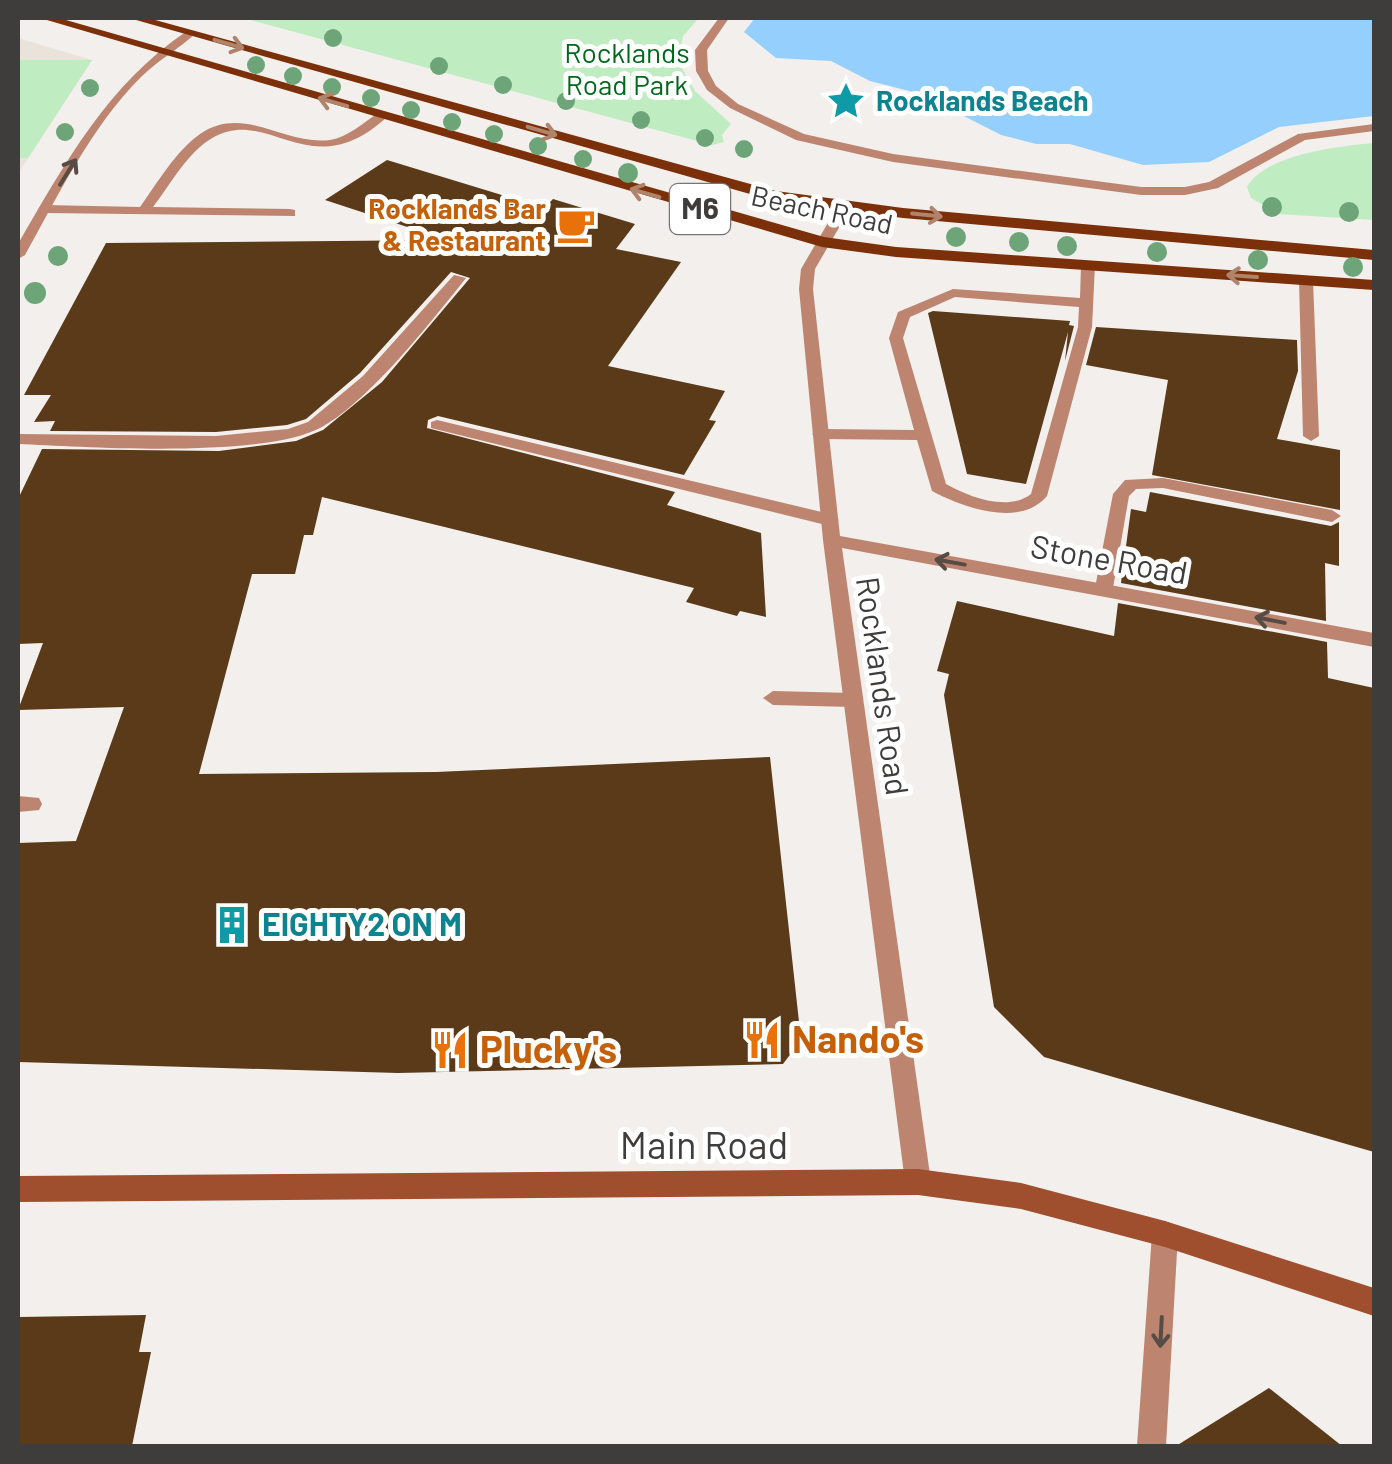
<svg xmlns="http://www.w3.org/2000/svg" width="1392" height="1464" font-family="Barlow,sans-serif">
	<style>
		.built { fill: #eae3db }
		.green { fill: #c0ecc1 }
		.water { fill: #95cffd }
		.building { fill: #5a3a18 }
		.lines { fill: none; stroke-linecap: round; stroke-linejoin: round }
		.lane { fill: #bd856f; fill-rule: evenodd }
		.street { fill: #bd856f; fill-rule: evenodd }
		.secondary { fill: #9f4f2d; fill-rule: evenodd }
		.primary { fill: #7c3009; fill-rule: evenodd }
		.tree { fill: #6da579 }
		.oneway { stroke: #b0836b }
		.oneway2 { stroke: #574b46 }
		.labels { text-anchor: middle; stroke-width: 10; stroke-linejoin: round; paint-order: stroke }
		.far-park-label { font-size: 28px; fill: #00681b; stroke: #fff }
		.far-culture-label { font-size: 28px; font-weight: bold; fill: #0d838f; stroke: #fff; text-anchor: start }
		.far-food-label { font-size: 28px; font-weight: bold; fill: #c56008; stroke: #fff; text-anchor: end }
		.far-street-label { font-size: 28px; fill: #3e3d3c; stroke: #fff }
		.shield { fill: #fff; stroke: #787776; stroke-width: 2.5 }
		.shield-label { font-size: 30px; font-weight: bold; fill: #3e3d3c }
		.street-label { font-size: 32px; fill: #3e3d3c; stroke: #fff }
		.culture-label { font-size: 32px; font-weight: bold; fill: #0d838f; stroke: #fff; text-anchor: start }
		.near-food-label { font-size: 38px; font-weight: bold; fill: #c56008; stroke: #fff; text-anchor: start }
		.near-street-label { font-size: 38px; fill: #3e3d3c; stroke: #fff }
	</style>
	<rect width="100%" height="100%" fill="#f2efec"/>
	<path class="built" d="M18,38L92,60L18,174Z"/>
	<g class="green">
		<path d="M243,18H699L683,36L678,61L695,91L731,124L722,135L724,142L712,145Z"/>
		<path d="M18,60H92L28,158H18Z"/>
		<path d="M1374,143V220L1279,214L1251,198L1247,187C1265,154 1341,146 1374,143Z"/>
	</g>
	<path class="water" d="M755,18H1374V116L1279,127L1209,162L1143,165L1070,144H1036L1001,135L921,94L870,81L831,61L776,58L744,32Z"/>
	<g class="building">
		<path d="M387,160L544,208L553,199L635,224L616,249L681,262L608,366L725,391L709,420L716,421L684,475L438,416L428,420L427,428L675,492L667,505L761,533L766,617L740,611L737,616L686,602L694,588L322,497L313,535H304L295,574H252L199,774L436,772L770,757L801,1040L783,1064L398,1073L18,1062V843L76,841L124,707L18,710L43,643L18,644V499L42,449L219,451L296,441L323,430L382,382L470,278L451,272L360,373L306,419L287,425L216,432L50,431L55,421L34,422L51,395H24L106,243L447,240L325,200Z"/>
		<path d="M933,311L1070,321L1069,325L1074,326L1065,361L1068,332L1026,484L967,474L928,313Z"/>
		<path d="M1096,327L1297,340L1298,371L1277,439L1340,450V510L1152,475L1168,380L1086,365Z"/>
		<path d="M1150,492L1331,526L1339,522V566L1325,563L1326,621L1121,583L1131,509L1146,512Z"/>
		<path d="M957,601L1114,636L1118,603L1327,642L1328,678L1374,688V1152L1044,1057L994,1007L944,695L949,674L937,671Z"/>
		<path d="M146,1315L139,1352H151L132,1446H18V1317Z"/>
		<path d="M1269,1388L1342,1446H1176Z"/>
	</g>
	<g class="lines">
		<g class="lane">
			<path d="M378,113L388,116C311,188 269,106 214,137C187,152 171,184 153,207L290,209L295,210V216L45,213L38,209L45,205L140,207C158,182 175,152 200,134C244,104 285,146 330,140C348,137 363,123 378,113Z"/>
			<path d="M1088,261L1095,265L1092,327L1047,496C1020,528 964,508 932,491L917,440L820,439L812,434L820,429L914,430L889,338L898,312L953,289L1080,298L1081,265ZM955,297L1079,307L1078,327L1031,494C1008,512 969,497 946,484L903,338L910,317Z"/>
			<path d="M454,275L466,278C431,322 370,400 322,427C264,459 88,447 18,444V434L216,436L288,429L308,422L363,376Z"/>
			<path d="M1306,276L1313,280L1319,436L1311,441L1303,436L1299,280Z"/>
			<path d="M437,420L830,514L839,520L830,526L431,428V422Z"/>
			<path d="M1163,478L1332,510L1341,516L1332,522L1163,488L1136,489L1129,496L1113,588L1104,594L1098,592L1095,588L1113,494L1125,480Z"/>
			<path d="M773,691L853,693L863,700L853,707L773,705L763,698Z"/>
			<path d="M18,796L39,798L42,804L39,810L18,812Z"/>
		</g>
		<g class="street">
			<path d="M719,18H729L707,50L708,71L716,86L738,104L804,134L893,154L1141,187H1185L1209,182L1298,134L1374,124V131L1305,140L1218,188L1185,195H1141L893,162L796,140L730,108L707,90L696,71L695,50Z"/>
			<path d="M187,31L196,33C179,49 158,60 141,77C91,127 59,194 25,255L18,259V244C65,163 108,84 187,31Z"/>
			<path d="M839,204L851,207L815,269L813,289L840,536L1374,633V647L842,548L931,1182L927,1191L918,1195L909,1191L905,1182L823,540L799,289L801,269Z"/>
			<path d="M1165,1221L1174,1225L1178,1234L1166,1446H1137L1152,1234L1156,1225Z"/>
		</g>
		<path class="secondary" d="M918,1169L1021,1183L1165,1221L1374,1288V1316L1165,1247L1021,1209L918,1195L18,1202V1176Z"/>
		<g class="primary">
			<path d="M40,18H59L824,237L896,247L1374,280V290L896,257L822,247Z"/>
			<path d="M129,18H148L776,191L903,208L1374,250V260L903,218L775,201Z"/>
		</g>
	</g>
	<g class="tree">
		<circle cx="333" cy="38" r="9"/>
		<circle cx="256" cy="65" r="9"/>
		<circle cx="439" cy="66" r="9"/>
		<circle cx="293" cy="76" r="9"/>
		<circle cx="503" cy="85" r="9"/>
		<circle cx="332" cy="87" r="9"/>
		<circle cx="90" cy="88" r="9"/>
		<circle cx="371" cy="98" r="9"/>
		<circle cx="566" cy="101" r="9"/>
		<circle cx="411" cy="110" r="9"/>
		<circle cx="641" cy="120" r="9"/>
		<circle cx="452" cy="122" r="9"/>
		<circle cx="65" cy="132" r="9"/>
		<circle cx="494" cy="134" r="9"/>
		<circle cx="705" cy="138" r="9"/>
		<circle cx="538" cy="146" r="9"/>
		<circle cx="744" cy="149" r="9"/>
		<circle cx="583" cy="159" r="9"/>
		<circle cx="628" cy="173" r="10"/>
		<circle cx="1272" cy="207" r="10"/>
		<circle cx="1349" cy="212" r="10"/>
		<circle cx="956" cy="237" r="10"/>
		<circle cx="1019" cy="242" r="10"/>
		<circle cx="1067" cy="246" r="10"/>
		<circle cx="1157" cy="252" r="10"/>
		<circle cx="58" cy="256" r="10"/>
		<circle cx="1258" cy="260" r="10"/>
		<circle cx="1353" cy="267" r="10"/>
		<circle cx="35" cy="293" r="11"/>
	</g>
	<defs><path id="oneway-shaft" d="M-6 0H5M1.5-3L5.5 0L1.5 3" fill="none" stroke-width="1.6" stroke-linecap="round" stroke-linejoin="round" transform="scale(2.5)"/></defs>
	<g class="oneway">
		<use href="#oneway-shaft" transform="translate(229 44) rotate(16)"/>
		<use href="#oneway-shaft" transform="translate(333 102) rotate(-164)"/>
		<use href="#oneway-shaft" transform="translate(542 131) rotate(16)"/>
		<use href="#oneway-shaft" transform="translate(645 193) rotate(-164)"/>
		<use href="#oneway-shaft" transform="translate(927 215) rotate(6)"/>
		<use href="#oneway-shaft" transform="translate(1242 276) rotate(-176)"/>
	</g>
	<g class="oneway2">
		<use href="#oneway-shaft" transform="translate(68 172) rotate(-58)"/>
		<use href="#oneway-shaft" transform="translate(950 562) rotate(-170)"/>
		<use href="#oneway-shaft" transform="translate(1270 620) rotate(-169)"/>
		<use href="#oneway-shaft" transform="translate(1161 1332) rotate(93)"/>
	</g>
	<defs>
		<g id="sight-bare" transform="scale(3)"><path d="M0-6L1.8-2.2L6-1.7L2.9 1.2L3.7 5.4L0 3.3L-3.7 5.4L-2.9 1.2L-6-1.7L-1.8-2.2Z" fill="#0f9aa8" stroke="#fff" stroke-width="2.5" paint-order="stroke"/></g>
		<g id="cafe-bare" transform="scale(3)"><path d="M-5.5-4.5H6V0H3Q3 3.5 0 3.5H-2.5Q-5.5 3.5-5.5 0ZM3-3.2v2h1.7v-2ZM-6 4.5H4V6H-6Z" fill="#e8710a" stroke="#fff" stroke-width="2.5" paint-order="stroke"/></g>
		<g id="building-bare" transform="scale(3)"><path d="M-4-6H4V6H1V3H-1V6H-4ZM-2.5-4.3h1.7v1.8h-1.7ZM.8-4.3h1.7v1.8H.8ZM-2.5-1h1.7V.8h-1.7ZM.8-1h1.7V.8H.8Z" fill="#0f9aa8" stroke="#fff" stroke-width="2.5" paint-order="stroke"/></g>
		<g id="restaurant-bare" transform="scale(3)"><path d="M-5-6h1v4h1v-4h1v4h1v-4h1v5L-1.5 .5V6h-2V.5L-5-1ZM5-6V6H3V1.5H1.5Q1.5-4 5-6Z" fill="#e8710a" stroke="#fff" stroke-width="2.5" paint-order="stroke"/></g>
	</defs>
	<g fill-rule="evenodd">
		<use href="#sight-bare" x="846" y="101"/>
		<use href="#cafe-bare" x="576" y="225"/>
		<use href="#building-bare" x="232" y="925"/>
		<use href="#restaurant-bare" x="762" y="1040"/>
		<use href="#restaurant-bare" x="450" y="1050"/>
	</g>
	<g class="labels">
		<g class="far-park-label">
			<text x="627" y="63">Rocklands<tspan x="627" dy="32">Road Park</tspan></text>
		</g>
		<g class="far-culture-label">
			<text x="876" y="111">Rocklands Beach</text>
		</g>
		<g class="far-food-label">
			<text x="546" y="219">Rocklands Bar<tspan x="546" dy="32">&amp; Restaurant</tspan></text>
		</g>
		<g class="far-street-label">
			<text transform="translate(822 210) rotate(12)" y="10">Beach Road</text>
		</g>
		<rect class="shield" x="670" y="184" width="60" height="50" rx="8"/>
		<g class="shield-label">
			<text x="700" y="219">M6</text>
		</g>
		<g class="street-label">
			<text transform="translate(1109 560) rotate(10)" y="11">Stone Road</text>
			<text transform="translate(882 686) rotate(82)" y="11">Rocklands Road</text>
		</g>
		<g class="culture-label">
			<text x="262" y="936">EIGHTY2 ON M</text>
		</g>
		<g class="near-food-label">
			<text x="792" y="1053">Nando's</text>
			<text x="480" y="1063">Plucky's</text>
		</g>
		<g class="near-street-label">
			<text x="704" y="1159">Main Road</text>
		</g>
	</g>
	<rect width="1392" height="1464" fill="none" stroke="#3e3d3c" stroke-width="40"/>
</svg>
